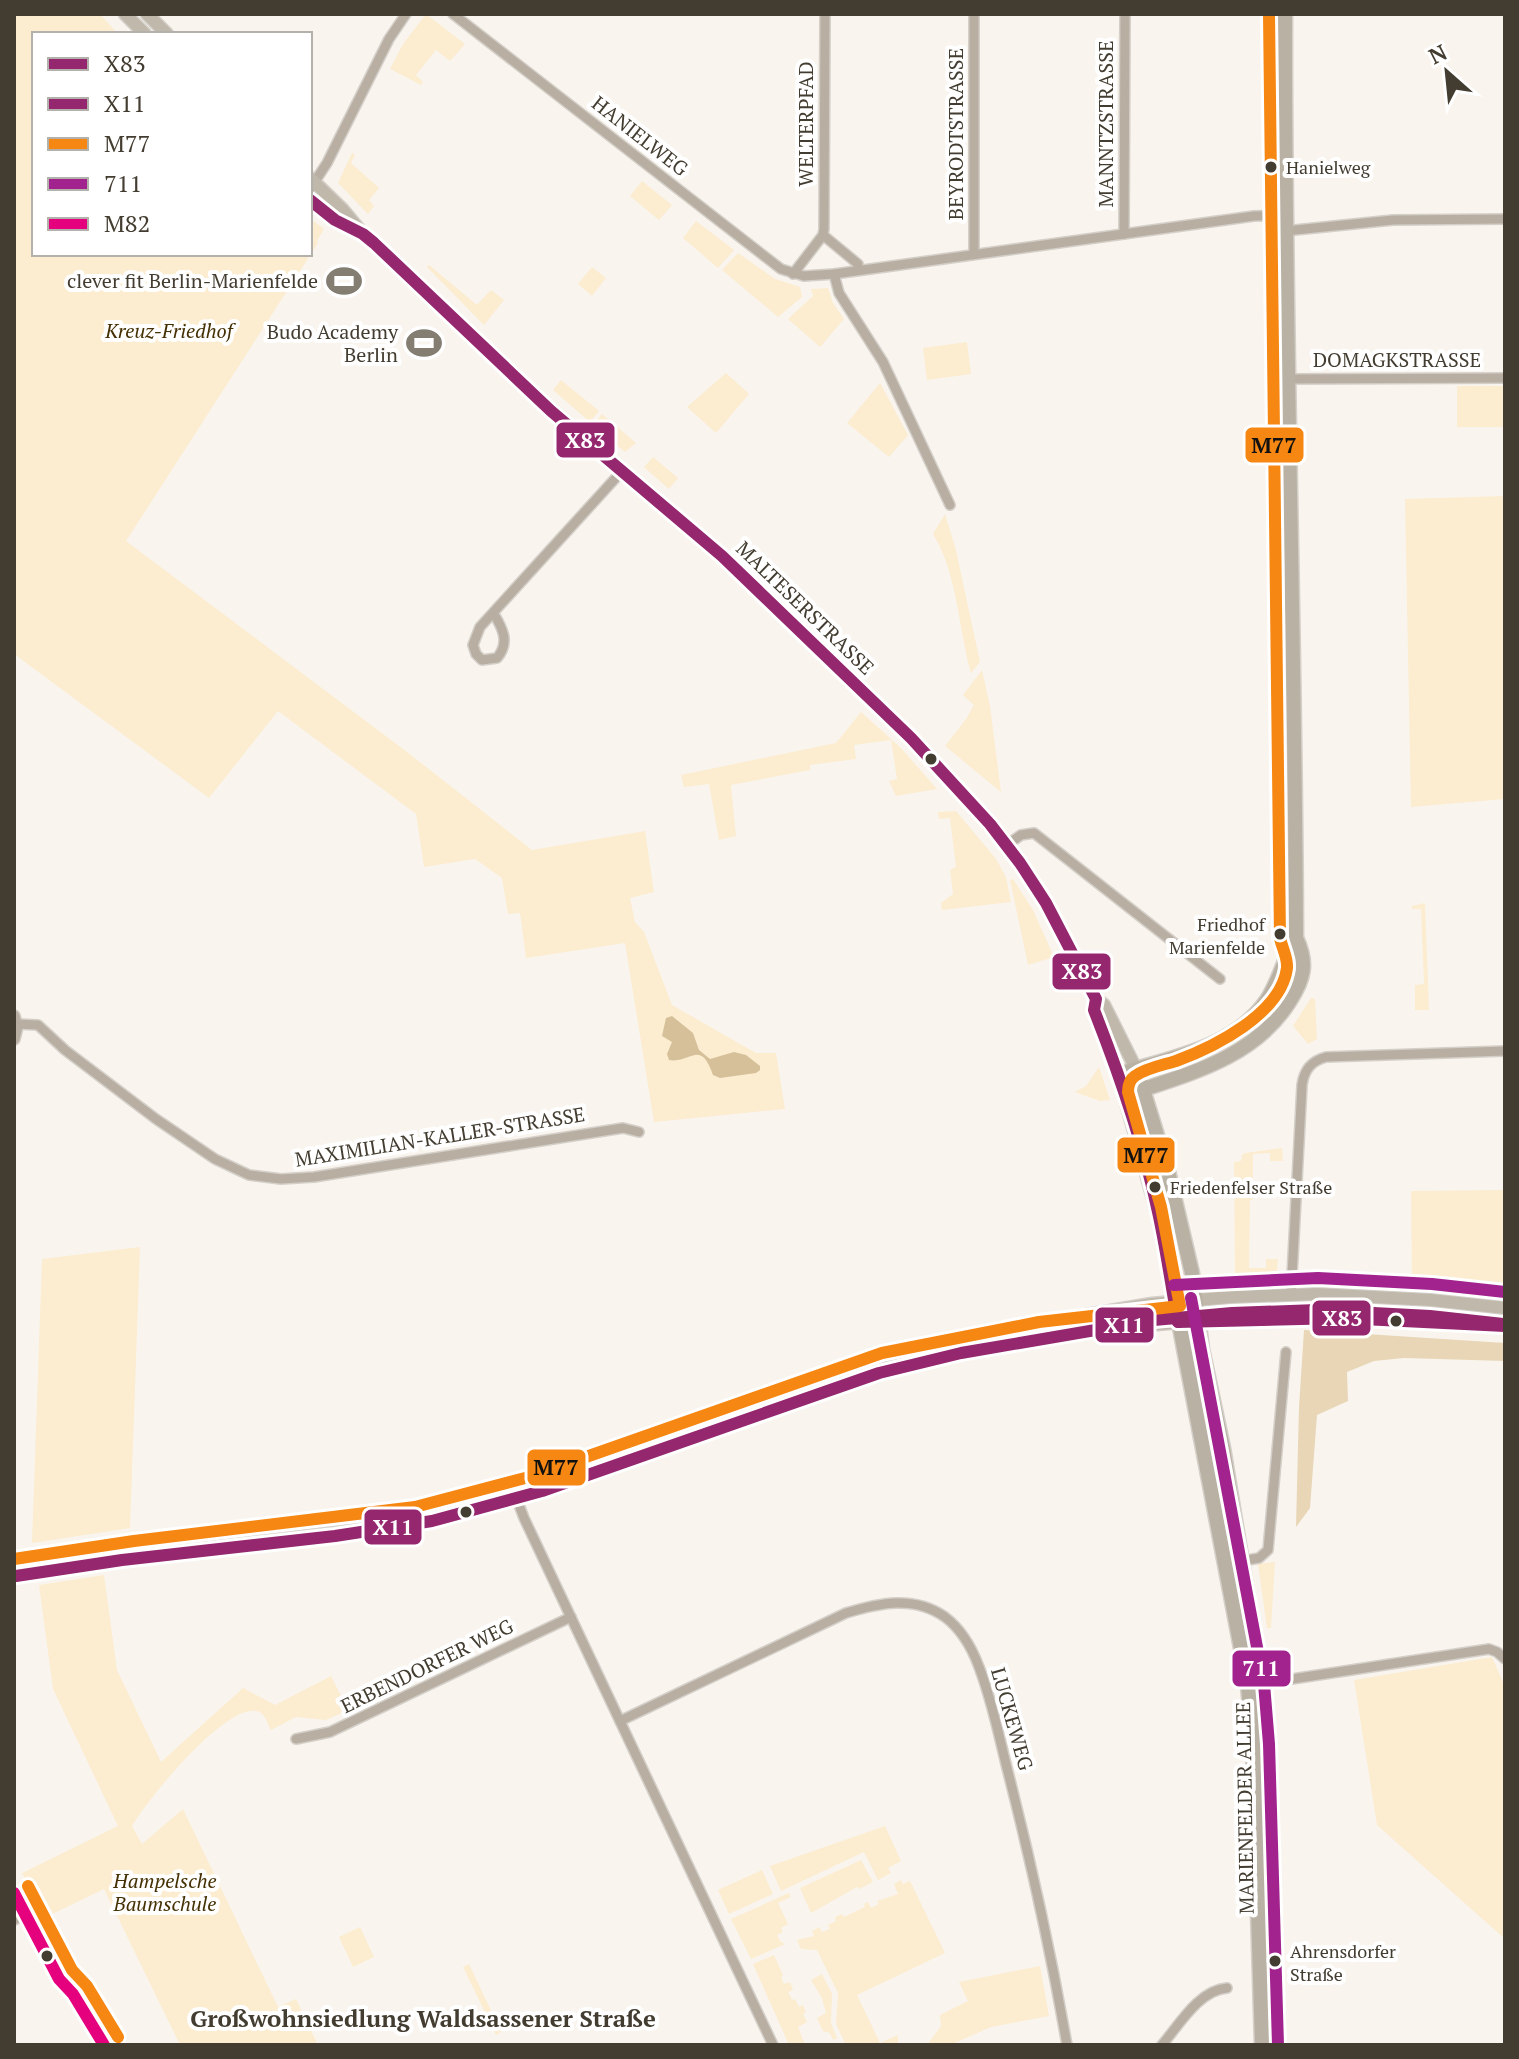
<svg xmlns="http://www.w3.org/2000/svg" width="1519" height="2059" font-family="'PT Serif',serif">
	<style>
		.green { fill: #fcecd0 }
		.forest { fill: #e8d6b6 }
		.water { fill: #d5c099 }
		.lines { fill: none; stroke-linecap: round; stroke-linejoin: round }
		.minor-casing { stroke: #d4cfc9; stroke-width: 12 }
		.tertiary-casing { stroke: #d4cfc9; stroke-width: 14 }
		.secondary-casing { stroke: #d4cfc9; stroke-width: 15 }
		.primary-casing { stroke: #d4cfc9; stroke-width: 17 }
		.minor { stroke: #b8afa2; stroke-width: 9 }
		.tertiary { stroke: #b8afa2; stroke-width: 11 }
		.secondary { stroke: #c0b9ab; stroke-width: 12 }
		.primary { stroke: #b9b2a4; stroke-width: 14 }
		.bus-1-casing { stroke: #fff; stroke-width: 18 }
		.bus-2-casing { stroke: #fff; stroke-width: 18 }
		.bus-3-casing { stroke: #fff; stroke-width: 18 }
		.bus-4-casing { stroke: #fff; stroke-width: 18 }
		.bus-5-casing { stroke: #fff; stroke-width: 18 }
		.bus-1 { stroke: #95276e; stroke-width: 12 }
		.bus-2 { stroke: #95276e; stroke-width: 12 }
		.bus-3 { stroke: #f68712; stroke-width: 12 }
		.bus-4 { stroke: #a2238e; stroke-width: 12 }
		.bus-5 { stroke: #e5007d; stroke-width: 12 }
		.bus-dot { fill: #433c30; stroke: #fff; stroke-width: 3 }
		.labels { text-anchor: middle; stroke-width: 8; stroke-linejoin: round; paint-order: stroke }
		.bus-label { font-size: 18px; fill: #433c30; stroke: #fff; text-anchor: start }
		.street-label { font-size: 20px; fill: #433c30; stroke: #fff }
		.poi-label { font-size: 20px; fill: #433c30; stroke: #fff; text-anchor: end }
		.park-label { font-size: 20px; font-style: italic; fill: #443003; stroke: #fff }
		.quarter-label { font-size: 24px; font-weight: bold; fill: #433c30; stroke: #fff }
		.line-badge { stroke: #fff; stroke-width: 3 }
		.badge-label { font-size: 22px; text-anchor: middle; font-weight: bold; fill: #fff }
		.pale-badge-label { font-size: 22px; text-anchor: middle; font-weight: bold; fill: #111 }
	</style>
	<rect width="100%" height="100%" fill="#f9f5ee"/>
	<g class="green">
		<path d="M14,14H100L118,34H34V254H310V218L324,229L317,241L318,243L126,541L411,755L532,850L645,831L654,892L630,898L635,922L644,932L672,1005L756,1053H776L785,1109L654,1122L625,943L526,958L520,913L508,914L502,878L475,859L424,867L416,814L278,711L209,798L14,654Z"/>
		<path d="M426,14L465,44L450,61L436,50L416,75L423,82L421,85L390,69L403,44Z"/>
		<path d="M352,153L355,155L351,163L379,188L369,200L374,206L368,214L338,183Z"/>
		<path d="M642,181L672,205L659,220L630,196Z"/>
		<path d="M696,221L734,250L718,268L683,238Z"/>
		<path d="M738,253L775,279L800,287L802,297L778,317L722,270Z"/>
		<path d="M429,265L477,305L491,290L504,300L484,325L427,267Z"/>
		<path d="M592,267L606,278L592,296L578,284Z"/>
		<path d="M828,288L833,303L844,319L820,347L788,319L813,296L811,289Z"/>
		<path d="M967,342L971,374L927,380L923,348Z"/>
		<path d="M726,373L749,394L716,433L687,407Z"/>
		<path d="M561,380L599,411L590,422L553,390Z"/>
		<path d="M880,383L908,435L889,457L847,423Z"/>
		<rect x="1457" y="386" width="48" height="41"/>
		<path d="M602,414L636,443L625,452L593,425Z"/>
		<path d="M653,457L678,478L669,489L644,467Z"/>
		<path d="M1505,496V799L1411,807L1405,499Z"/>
		<path d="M945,514L956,550L980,662L971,673C958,627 958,575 933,534Z"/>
		<path d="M982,670L990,706L1001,792L945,746L966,719L974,705L963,695Z"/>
		<path d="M861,712L901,748L937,789L896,796L889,781L897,779L891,740L854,745L856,759L810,765V770L731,785L736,836L719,840L709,784L684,787L681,775L836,743Z"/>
		<path d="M956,811L996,859L1006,877L1011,902L942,910L941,903L953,894L950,870L956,867L950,818L939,819L938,812Z"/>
		<path d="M1013,879L1033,910L1054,957L1028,965L1010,880Z"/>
		<path d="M1425,903L1429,1010H1415V985L1424,984L1421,909H1412V906Z"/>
		<path d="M1311,998L1315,999L1317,1039L1308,1044L1293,1026Z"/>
		<path d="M1260,1018L1266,1022C1233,1049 1201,1063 1161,1076L1158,1070Z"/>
		<path d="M1099,1067L1110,1100L1100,1101L1075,1092L1086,1086Z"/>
		<path d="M1144,1113L1185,1274L1181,1275L1171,1227L1139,1114Z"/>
		<path d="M1282,1148L1283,1161H1270V1153L1253,1154V1199L1250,1200L1249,1268H1266V1259H1278L1277,1271L1274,1274L1235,1276L1234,1162L1241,1161L1242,1155L1245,1153Z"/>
		<path d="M1505,1190V1291L1412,1281L1411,1191Z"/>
		<path d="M140,1247L130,1528L32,1543L42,1259Z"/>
		<path d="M1377,1303L1421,1305L1420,1312L1356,1308L1311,1311L1312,1305L1353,1306Z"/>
		<path d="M738,1411L739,1414L567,1474L566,1471Z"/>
		<path d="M1275,1562L1271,1628H1267L1258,1564Z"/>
		<path d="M104,1575L117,1670L161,1762L243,1688L275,1705L331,1676L348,1710L326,1720L296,1717L271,1730C267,1723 265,1712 256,1711C223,1706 148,1799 132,1826L142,1844L183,1809L278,2007L296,1999L318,2045H180L104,1889L44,1918L22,1873L118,1826L53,1689L39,1585Z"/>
		<path d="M1492,1657L1505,1687V1939L1377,1825L1354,1680Z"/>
		<path d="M885,1826L901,1861L888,1868L891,1873L878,1880L864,1852L781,1891L770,1866Z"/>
		<path d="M861,1860L873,1882L859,1889L857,1887L811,1913L800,1888Z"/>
		<path d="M762,1870L773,1894L729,1914L718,1890Z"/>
		<path d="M901,1880L903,1884L910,1881L945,1953L857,1995L880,2043L898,2035V2045H846L836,2024L838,1993L817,1950L801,1949L797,1940L814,1936L812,1931L819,1927L822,1932L830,1929L828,1925L836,1921L835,1917L842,1914L844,1917L865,1907L864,1904L868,1902L871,1908L879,1904L877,1901L898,1894L894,1884Z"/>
		<path d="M789,1893L791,1897L778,1903L788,1924L781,1928L783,1932L777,1935L781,1942L785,1944L751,1959L731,1919Z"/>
		<path d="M360,1927L374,1957L353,1967L339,1937Z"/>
		<path d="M774,1955L783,1975L781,1977L784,1984L790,1982L793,1990L788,1992L792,2000L795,1999L799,2007L803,2005L806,2012L803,2014L807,2022L798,2027L805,2045H789L753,1964Z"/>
		<path d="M469,1964L501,2032L496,2035L463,1967Z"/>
		<path d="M1040,1966L1049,2016L991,2027L950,2045H930L929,2042L941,2026L940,2015L968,2001L959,1982Z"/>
		<path d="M822,1974L832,1994L831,2023L837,2038L833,2040L830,2033L823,2031L817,2018L826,2013L822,1998L811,1980Z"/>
	</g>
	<path class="forest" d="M1304,1330L1505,1343V1361L1404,1358L1374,1361L1347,1372L1348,1401L1317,1415L1310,1508L1296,1527L1299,1407Z"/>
	<path class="water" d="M672,1016L693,1033L699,1050L710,1059L734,1052L746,1055L760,1066V1070L756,1073L720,1078L713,1075C700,1038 691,1064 669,1060L667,1054L672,1042L662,1036L666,1018Z"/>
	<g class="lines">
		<g class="minor-casing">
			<g id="minor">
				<path d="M453,14L781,269L804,276L834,274L1254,216L1284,215"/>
				<path d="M310,189L327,163L389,39L406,14"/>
				<path d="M1285,231L1393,220L1505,219"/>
				<path d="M1124,234L1125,14"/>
				<path d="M823,235L858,264V270"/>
				<path d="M974,254V14"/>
				<path d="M793,274L823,235L824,229L825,14"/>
				<path d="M834,274L839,293L883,362L950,505"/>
				<path d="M1289,379L1505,378"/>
				<path d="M494,614C503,629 510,643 497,658L482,660L476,654L473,645L480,627L622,471"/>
				<path d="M1007,845L1021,835L1034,833L1220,979"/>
				<path d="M17,1024L38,1025L65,1050L156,1119L215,1159L249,1175L281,1179L314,1177L623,1128L639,1132"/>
				<path d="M1291,1295L1302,1085C1304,1070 1311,1061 1326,1057L1505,1051"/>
				<path d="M511,1484L524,1518L773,2045"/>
				<path d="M1242,1561L1259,1558L1268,1550L1286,1352"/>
				<path d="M1259,1684L1489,1649L1497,1652L1505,1659"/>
				<path d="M620,1721L846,1613C879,1603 914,1595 945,1617C961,1629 972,1648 979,1667C992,1700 999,1737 1008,1772C1031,1862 1051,1953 1067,2045"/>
				<path d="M296,1739L330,1732L571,1617"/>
				<path d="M14,1893L59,1979L73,1994L104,2045"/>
				<path d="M14,1920L25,1915"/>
				<path d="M1162,2045C1179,2025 1199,1990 1227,1988"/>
			</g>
		</g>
		<g class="tertiary-casing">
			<path id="tertiary" d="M14,1016L17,1027L14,1039"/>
		</g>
		<g class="secondary-casing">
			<g id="secondary">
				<path d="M125,14L145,34"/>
				<path d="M147,14L167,34"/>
				<path d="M310,178L343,210L363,234L415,280L519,382L708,543L911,738L990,824L1020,863L1046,903L1096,999L1104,1005L1136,1069"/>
				<path d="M310,200L335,220L360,232"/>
				<path d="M1096,999L1094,1010L1119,1074"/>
				<path d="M14,1560L120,1544L333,1520L428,1506L537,1476L874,1358L958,1337L1152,1304L1231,1297L1317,1294L1431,1300L1505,1308"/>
				<path d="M14,1575L136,1557L418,1523C578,1488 731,1422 886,1369C1089,1319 1297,1306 1505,1326"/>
			</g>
		</g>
		<g class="primary-casing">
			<g id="primary">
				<path d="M1140,1080L1168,1171L1192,1273L1202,1349L1223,1448L1262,1684L1271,2045"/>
				<path d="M1126,1095C1187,1074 1253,1059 1289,1002C1304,979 1308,963 1296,938C1295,630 1284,322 1285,14"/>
				<path d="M1262,2045L1253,1744L1248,1685L1158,1212L1119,1074C1170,1058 1235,1048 1267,1000C1280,980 1284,958 1296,938"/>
			</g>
		</g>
		<use href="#minor" class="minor"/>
		<use href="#tertiary" class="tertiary"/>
		<use href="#secondary" class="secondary"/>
		<use href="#primary" class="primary"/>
		<g class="bus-1-casing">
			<g id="bus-1">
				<path d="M310,200L335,220L363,234L374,243L551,411L722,556L911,738L990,824L1020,863L1046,903L1096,999L1094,1010C1120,1076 1143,1142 1158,1212C1166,1248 1171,1285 1178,1322"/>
				<path d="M1178,1322L1342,1318L1505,1326"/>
			</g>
		</g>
		<g class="bus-2-casing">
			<path id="bus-2" d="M16,1576L122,1560L335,1536L432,1521L542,1491L879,1373L961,1353L1154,1320L1232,1313L1317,1310L1430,1316L1503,1324"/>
		</g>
		<g class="bus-3-casing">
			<g id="bus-3">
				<path d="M14,1559L134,1541L415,1507L529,1477L882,1353L1039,1322L1180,1306L1161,1207L1128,1092C1128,1086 1129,1080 1135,1076C1146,1068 1163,1065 1176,1061C1214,1047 1281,1014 1287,968C1288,958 1282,948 1280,938L1269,14"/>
				<path d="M28,1886L72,1970L87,1986L118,2037"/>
			</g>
		</g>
		<g class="bus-4-casing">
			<g id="bus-4">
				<path d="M1174,1285L1318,1278L1432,1284L1505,1292"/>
				<path d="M1191,1298L1264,1684L1269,1744L1278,2045"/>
			</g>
		</g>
		<g class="bus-5-casing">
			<path id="bus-5" d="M14,1893L59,1979L73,1994L104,2045"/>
		</g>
		<use href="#bus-1" class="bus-1"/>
		<use href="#bus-2" class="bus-2"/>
		<use href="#bus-3" class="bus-3"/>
		<use href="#bus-4" class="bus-4"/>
		<use href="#bus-5" class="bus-5"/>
	</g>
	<defs>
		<g id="stadium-bare" transform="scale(2.76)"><path d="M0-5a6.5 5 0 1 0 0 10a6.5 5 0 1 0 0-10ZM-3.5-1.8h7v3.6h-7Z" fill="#837d72" stroke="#fff" stroke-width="2.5" paint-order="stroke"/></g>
	</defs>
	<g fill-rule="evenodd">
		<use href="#stadium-bare" x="344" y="281"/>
		<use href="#stadium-bare" x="424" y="343"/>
	</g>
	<g class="bus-dot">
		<circle cx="1271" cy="167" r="7"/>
		<circle cx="931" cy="759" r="7"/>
		<circle cx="1280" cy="934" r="7"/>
		<circle cx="1155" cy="1187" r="7"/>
		<circle cx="1396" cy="1321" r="7"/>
		<circle cx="466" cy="1512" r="7"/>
		<circle cx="47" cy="1956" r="7"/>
		<circle cx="1275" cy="1961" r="7"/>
	</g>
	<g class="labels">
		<g class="bus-label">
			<text x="1286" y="174">Hanielweg</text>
			<text x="1265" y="931" text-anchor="end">Friedhof<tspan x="1265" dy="23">Marienfelde</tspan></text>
			<text x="1170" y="1194">Friedenfelser Straße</text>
			<text x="1290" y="1958">Ahrensdorfer<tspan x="1290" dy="23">Straße</tspan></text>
		</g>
		<g class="street-label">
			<text transform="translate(806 124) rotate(-90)" y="7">WELTERPFAD</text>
			<text transform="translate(1106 124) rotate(-90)" y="7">MANNTZSTRASSE</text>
			<text transform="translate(956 134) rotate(-90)" y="7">BEYRODTSTRASSE</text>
			<text transform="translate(640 136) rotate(38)" y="7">HANIELWEG</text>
			<text x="1397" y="367">DOMAGKSTRASSE</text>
			<text transform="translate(805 608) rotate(44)" y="7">MALTESERSTRASSE</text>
			<text transform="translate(440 1137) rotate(-9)" y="7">MAXIMILIAN-KALLER-STRASSE</text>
			<text transform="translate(427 1666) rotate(-26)" y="7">ERBENDORFER WEG</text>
			<text transform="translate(1012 1719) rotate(74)" y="7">LUCKEWEG</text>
			<text transform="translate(1245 1808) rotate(-91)" y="7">MARIENFELDER ALLEE</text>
		</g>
		<g class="poi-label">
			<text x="318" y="288">clever fit Berlin-Marienfelde</text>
			<text x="398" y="339">Budo Academy<tspan x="398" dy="23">Berlin</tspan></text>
		</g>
		<g class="park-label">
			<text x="169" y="338">Kreuz-Friedhof</text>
			<text x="165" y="1888">Hampelsche<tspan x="165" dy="23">Baumschule</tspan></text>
		</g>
		<g class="quarter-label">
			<text x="423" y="2027">Großwohnsiedlung Waldsassener Straße</text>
		</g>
	</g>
	<g class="line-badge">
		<rect x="555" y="421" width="61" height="38" rx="8" fill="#95276e"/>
		<rect x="1244" y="426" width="61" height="38" rx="8" fill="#f68712"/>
		<rect x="1051" y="952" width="61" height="39" rx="8" fill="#95276e"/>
		<rect x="1116" y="1136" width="60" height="38" rx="8" fill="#f68712"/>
		<rect x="1311" y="1299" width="61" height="38" rx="8" fill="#95276e"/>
		<rect x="1094" y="1306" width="61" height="38" rx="8" fill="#95276e"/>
		<rect x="526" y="1448" width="61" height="39" rx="8" fill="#f68712"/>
		<rect x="363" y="1508" width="60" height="38" rx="8" fill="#95276e"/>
		<rect x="1231" y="1649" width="61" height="39" rx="8" fill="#a2238e"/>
	</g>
	<g class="badge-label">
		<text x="585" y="448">X83</text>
		<text x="1082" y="979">X83</text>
		<text x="1342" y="1326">X83</text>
		<text x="1124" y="1333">X11</text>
		<text x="393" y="1535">X11</text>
		<text x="1261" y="1676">711</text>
	</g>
	<g class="pale-badge-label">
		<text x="1274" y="453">M77</text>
		<text x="1146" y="1163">M77</text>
		<text x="556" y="1475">M77</text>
	</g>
	<rect width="1519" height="2059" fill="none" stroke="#433c30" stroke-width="32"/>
	<rect x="32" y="32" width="280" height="224" fill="#ffffff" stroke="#b4b1ac" stroke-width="2"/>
	<rect x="48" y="58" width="40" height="12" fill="#95276e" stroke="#b4b1ac" stroke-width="2"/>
	<text x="104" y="72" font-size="24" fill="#433c30">X83</text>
	<rect x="48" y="98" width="40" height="12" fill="#95276e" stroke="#b4b1ac" stroke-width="2"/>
	<text x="104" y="112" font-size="24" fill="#433c30">X11</text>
	<rect x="48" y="138" width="40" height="12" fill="#f68712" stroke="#b4b1ac" stroke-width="2"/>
	<text x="104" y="152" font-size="24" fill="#433c30">M77</text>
	<rect x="48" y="178" width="40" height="12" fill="#a2238e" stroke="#b4b1ac" stroke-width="2"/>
	<text x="104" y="192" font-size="24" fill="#433c30">711</text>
	<rect x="48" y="218" width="40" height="12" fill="#e5007d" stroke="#b4b1ac" stroke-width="2"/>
	<text x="104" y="232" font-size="24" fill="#433c30">M82</text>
	<g transform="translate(1447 72) rotate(333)" stroke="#ffffff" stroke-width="6" paint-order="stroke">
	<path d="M0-6L14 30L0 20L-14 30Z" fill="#433c30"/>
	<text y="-12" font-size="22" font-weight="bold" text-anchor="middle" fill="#433c30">N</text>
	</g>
</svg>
